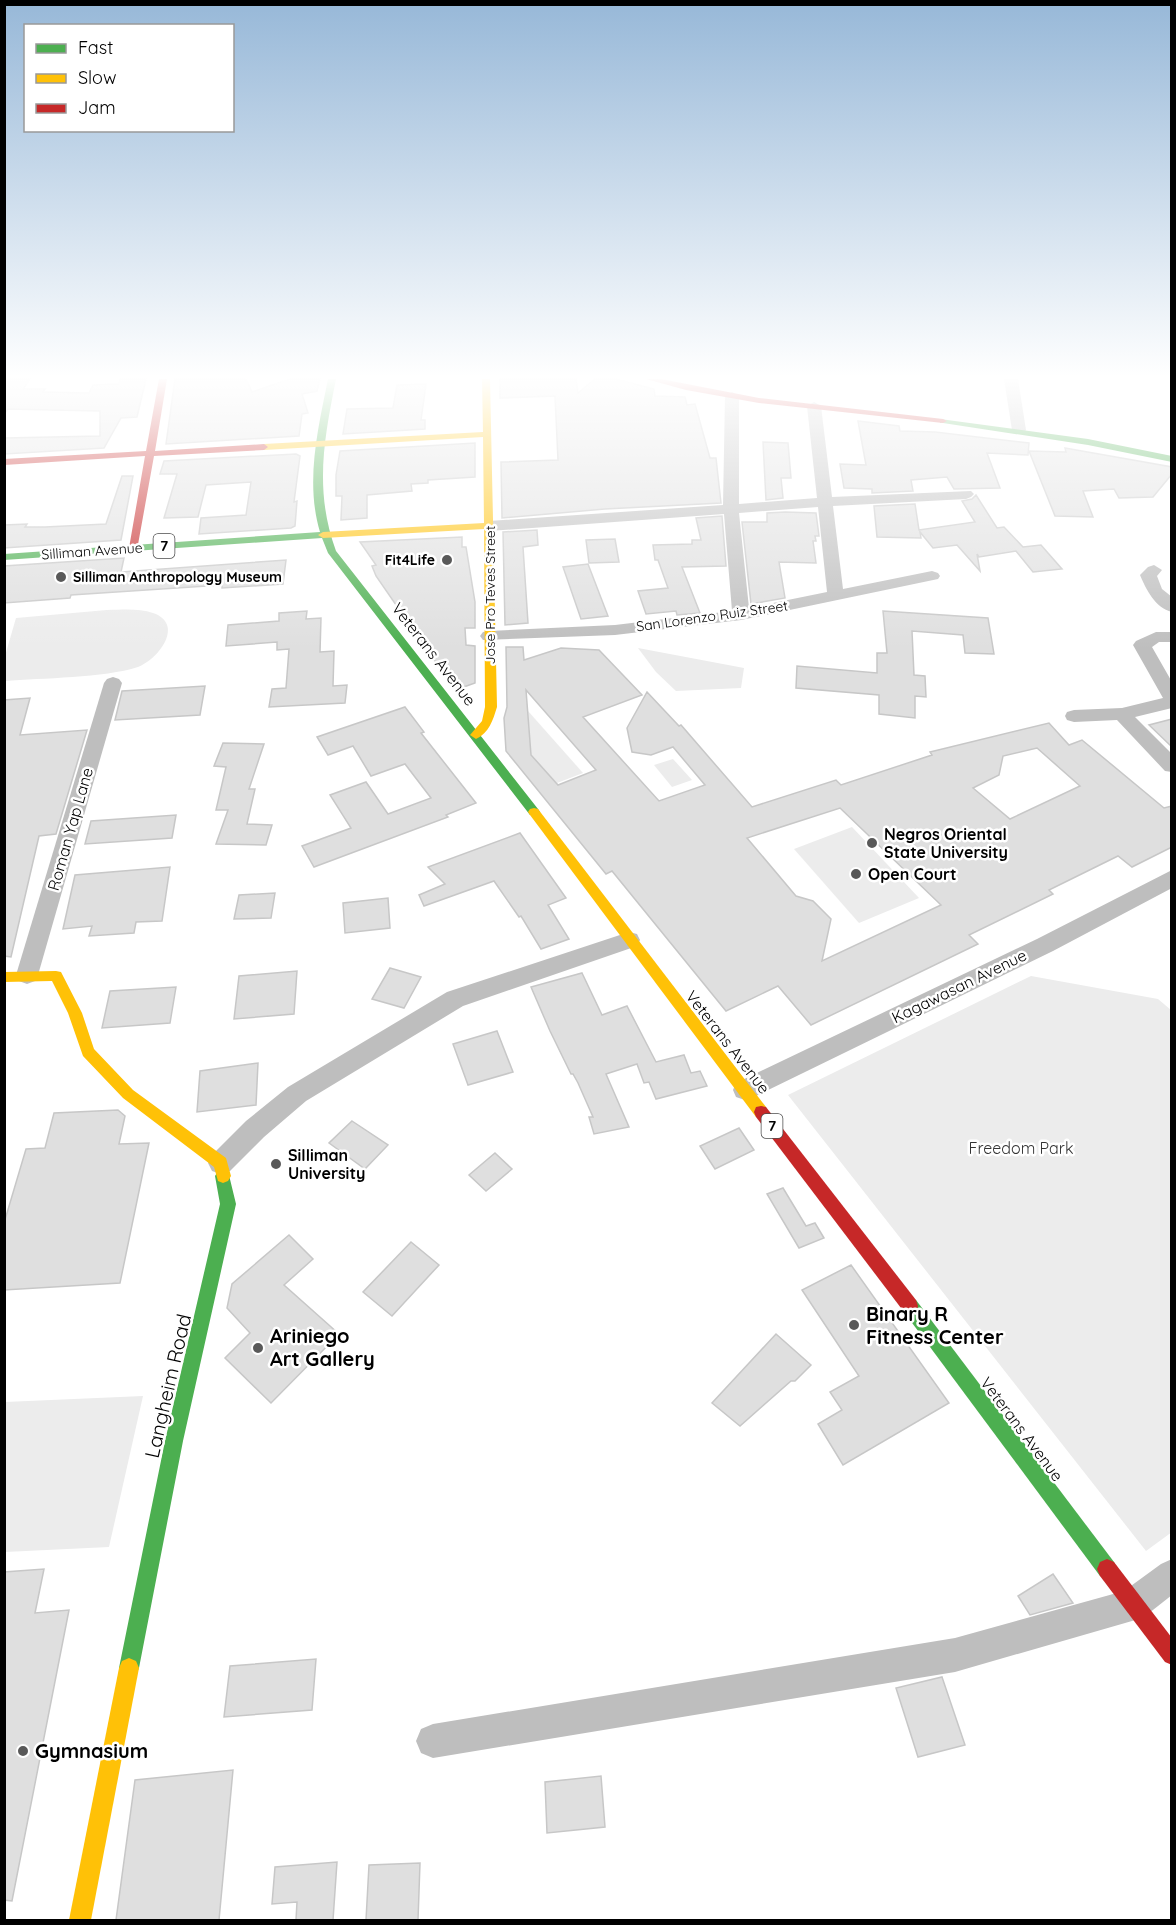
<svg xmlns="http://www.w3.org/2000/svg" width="1176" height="1925" font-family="Quicksand,sans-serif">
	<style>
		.green { fill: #ececec }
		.building { fill: #dfdfdf; stroke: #c7c7c7; stroke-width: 1.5; fill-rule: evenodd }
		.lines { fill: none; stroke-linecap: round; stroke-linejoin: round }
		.street { fill: #bebebe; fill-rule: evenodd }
		.fast { fill: #4caf50; fill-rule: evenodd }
		.slow { fill: #ffc107; fill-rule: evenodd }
		.jam { fill: #c62828; fill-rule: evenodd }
		.poi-dot { fill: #595959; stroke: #fff; stroke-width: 2 }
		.labels { text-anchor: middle; stroke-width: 5; stroke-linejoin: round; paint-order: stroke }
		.far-street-label { font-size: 14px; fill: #000; stroke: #fff }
		.far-poi-label { font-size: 14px; font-weight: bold; fill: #000; stroke: #fff; text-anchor: end }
		.shield { fill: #fff; stroke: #4c4c4c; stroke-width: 1.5 }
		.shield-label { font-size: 15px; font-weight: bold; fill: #000 }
		.street-label { font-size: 16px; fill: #000; stroke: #fff }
		.poi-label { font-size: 16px; font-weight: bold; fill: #000; stroke: #fff; text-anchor: start }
		.park-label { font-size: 16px; fill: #333; stroke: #fff }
		.near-poi-label { font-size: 20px; font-weight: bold; fill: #000; stroke: #fff; text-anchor: start }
		.near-street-label { font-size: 20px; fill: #000; stroke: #fff }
	</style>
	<rect width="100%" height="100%" fill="#fff"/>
	<g class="green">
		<path d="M107,610C121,610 139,608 153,613C185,624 159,659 138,667C104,678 42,678 5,681V656L16,618Z"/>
		<path d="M638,648L744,668L741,688L676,691L656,672Z"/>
		<path d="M528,711L583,773L557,783L531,756Z"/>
		<path d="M673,759L692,780L672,787L654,765Z"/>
		<path d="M852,827L919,898L859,923L794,849Z"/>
		<path d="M1031,976L1158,999L1171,1010L1172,1532L1146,1551L788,1095Z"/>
		<path d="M143,1396L109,1547L5,1552V1402Z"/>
	</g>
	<g class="building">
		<path d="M4,379H30L23,389H45L43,392L89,393L93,385L119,384L120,379H146L137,417L121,418L104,448L4,454V438L100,436V411L8,409L4,414Z"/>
		<path d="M175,379H246L252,392L290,379H320L317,391L302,394L308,413L302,414L299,436L166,444Z"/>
		<path d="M500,379H576L578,393L595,379H616L654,389L655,396L685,397L687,405L695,404L710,458H716L721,503L605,509L502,518L501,462L558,460L555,396L500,398Z"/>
		<path d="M426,384L421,420H425V429L343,434L347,409L393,408L397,385Z"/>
		<path d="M858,421L899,426L900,431L935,432L1029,443L1028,455L987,453L1000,488L954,489L947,477L911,480L913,491L872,493V489L844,488L840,464L866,465Z"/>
		<path d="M763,442L788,443L791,478H781L783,498L766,500Z"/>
		<path d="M475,443V477L428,480V483L411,484L412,491L367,495V518L341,520L342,496H336V475L340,451Z"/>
		<path d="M1065,448L1172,467V474L1153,497L1119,498L1114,489L1083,491L1093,517L1055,516L1029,451L1066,452Z"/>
		<path d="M296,454L300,456L294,502L297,501L295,526L291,528L199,534L201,518L246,515L251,482L206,485L198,517L164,518L177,474H160L164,461Z"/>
		<path d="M122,476H133L121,540L4,548V525L27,524L25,527H45L106,524Z"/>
		<path d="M976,495L997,528L1004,527L1023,547L1041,545L1062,569L1033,572L1016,551L979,557L977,554L980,571L957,545L933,548L920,532L921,538L877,537L874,506L915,504L919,530L975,522L962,501L972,499Z"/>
		<path d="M785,512L816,513L819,536H815L816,541H813L816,563L779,562L785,598L751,604L742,522H767V513Z"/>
		<path d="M722,516L726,566L682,567L700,613L677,615L676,611L646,614L638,591L668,588L658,560H655L653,545L692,544V540H701L696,518Z"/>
		<path d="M537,530L538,545L523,547L528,623L505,625L503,532Z"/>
		<path d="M462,537V547H466L475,602V628H465L466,645L475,646V683L458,689L434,660L376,576L372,566L376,565L360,542Z"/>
		<path d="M615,539L619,562L589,563L586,540Z"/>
		<path d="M124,558L121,572L286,560L283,584L222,588V585L71,595L70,598L4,603V566Z"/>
		<path d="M588,564L608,616L581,619L563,567Z"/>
		<path d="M307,611L306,619L321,618L320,652L334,651L333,686L347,685L345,703L269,707L272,689L286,688L289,649L277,650V642L226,646L228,625L279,621V613Z"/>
		<path d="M883,611L988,618L994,654L965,653L963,635L912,631L914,675L925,676L926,697L915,696V718L879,714V695L796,688L797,666L877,673V653H887Z"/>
		<path d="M506,647H523L524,660L561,648L599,650L642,695L583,717L659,801L705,785L673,747L651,755L632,752L627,728L647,692L679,726L681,725L752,807L836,780L841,785L932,755L930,752L1049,723L1069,745L1082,740L1164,808L1172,806V847L1132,867L1118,856L1049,890L1053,894L969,935L978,944L811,1025L778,986L726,1011L612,871L606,874L506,751L504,718L507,707ZM526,690L596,770L558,785L531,755ZM1037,748L1080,786L1010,819L973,788L999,775L1003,756ZM840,808L941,905L822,961L831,919L813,901L796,896L747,838Z"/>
		<path d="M205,686L200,715L115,720L122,691Z"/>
		<path d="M30,698L20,735L87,730L56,834L39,836L11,957L4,956V700Z"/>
		<path d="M405,707L424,732L421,733L476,803L446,815L448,817L314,867L302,846L351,828L330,795L366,782L388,814L431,798L405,764L371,776L353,746L328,755L317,737Z"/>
		<path d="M1172,719V747L1149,725Z"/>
		<path d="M223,743L264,744L249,789H255L247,824L272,825L266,845L216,844L228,810H216L226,767L214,766Z"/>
		<path d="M176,815L172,838L85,844L91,821Z"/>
		<path d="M520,833L566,898L548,905L569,939L541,949L521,916L519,917L494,881L424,906L419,895L445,884L428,867Z"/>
		<path d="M170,867L162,921L136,922L134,933L89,936L92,926L63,929L75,875Z"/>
		<path d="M275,893L271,918L234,919L239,895Z"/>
		<path d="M388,898L390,928L345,933L343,903Z"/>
		<path d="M390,968L421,977L404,1008L372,999Z"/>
		<path d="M297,971L294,1014L234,1019L239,976Z"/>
		<path d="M582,973L602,1015L627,1006L656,1062L684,1055L691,1073L700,1071L707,1086L656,1099L649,1082L644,1083L637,1064L606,1074L629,1127L594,1134L589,1117H593L578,1083L573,1074H571L550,1031L531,987Z"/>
		<path d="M176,987L170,1023L102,1028L110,991Z"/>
		<path d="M497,1031L513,1072L468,1085L453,1044Z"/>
		<path d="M258,1063L256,1105L197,1112L200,1071Z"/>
		<path d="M118,1110L125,1116L119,1144L149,1143L120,1283L4,1290V1223L26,1149L45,1148L54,1113Z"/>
		<path d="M352,1121L388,1145L365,1169L329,1143Z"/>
		<path d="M739,1128L754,1150L715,1169L700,1146Z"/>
		<path d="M495,1153L512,1169L486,1191L469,1175Z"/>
		<path d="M783,1188L806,1226L815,1223L824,1238L799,1248L767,1194Z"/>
		<path d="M289,1235L313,1259L284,1285L339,1334L271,1403L225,1358L250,1333L227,1308L232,1284Z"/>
		<path d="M411,1242L439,1265L392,1316L363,1292Z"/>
		<path d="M851,1265L949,1403L843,1465L818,1424L842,1410L830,1392L859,1376L802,1290Z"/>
		<path d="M776,1334L811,1365L795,1381H791L740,1426L712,1403Z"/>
		<path d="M44,1569L35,1613L69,1610L12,1901L4,1900V1572Z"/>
		<path d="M1053,1574L1073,1603L1030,1615L1018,1596Z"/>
		<path d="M316,1659L312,1710L224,1717L230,1666Z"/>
		<path d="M942,1677L965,1745L918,1757L896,1688Z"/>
		<path d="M233,1770L219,1920H116L135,1780Z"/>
		<path d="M601,1776L605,1827L547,1833L545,1782Z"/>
		<path d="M337,1862L333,1920H296L297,1902L272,1904L275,1867Z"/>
		<path d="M420,1863L418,1920H366L369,1865Z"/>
	</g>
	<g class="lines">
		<g class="street">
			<path d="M1004,379H1018L1026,430L1024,433H1014L1012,430Z"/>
			<path d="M732,392L739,396V504L817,498L807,406L814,402L821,406L832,497L971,491L974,494L971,497L966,499L833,506L843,589L932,571L938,573L940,576L938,579L741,620L615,635L483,640L480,636L483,632L489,631L615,625L732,611L724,514L489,531L481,526L489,521L723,505L725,396ZM818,507L827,592L749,608L739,513Z"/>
			<path d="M1154,565L1162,570L1157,576L1162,589L1172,597V612C1155,608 1146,589 1140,575L1148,567Z"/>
			<path d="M1156,632H1172V642H1159L1152,647L1172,682V708L1135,717L1172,754V772L1165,771L1117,720L1074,722L1067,720L1065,716L1067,712L1074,710L1122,708L1163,698L1133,645L1136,641Z"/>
			<path d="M113,677L119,679L122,683L38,975L35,981L27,984L19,981L16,975L104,683L107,679Z"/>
			<path d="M1172,870V888L1053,951L754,1097L745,1100L736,1097L733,1090L736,1083L1037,939Z"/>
			<path d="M629,932L637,934L640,940L637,946L463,1006L306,1101L264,1137L230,1171L221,1174L212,1171L208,1163L212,1155L246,1121L288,1087L447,992Z"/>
			<path d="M1172,1559V1595L1144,1617L1132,1621L955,1672L433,1758L421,1753L416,1741L421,1729L433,1724L955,1638L1124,1591L1161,1564Z"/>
		</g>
		<g class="fast">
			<path d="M328,379H336C324,439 314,491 336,551L538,809L540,812L538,815H530L328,553L322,538L4,560V554L320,532C305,482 318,429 328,379Z"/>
			<path d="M940,419L1088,439L1172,456V462L1088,445L943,423H940Z"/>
			<path d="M223,1169L228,1171L236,1204L183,1441L139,1668L136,1675L129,1678L122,1675L119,1668L165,1441L220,1204L215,1176L218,1171Z"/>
			<path d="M910,1298L916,1300L1114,1562L1117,1569L1114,1576L1107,1579L1100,1576L904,1312L902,1306L904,1300Z"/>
		</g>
		<g class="slow">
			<path d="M482,379H490L497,707C493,720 489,733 476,739L470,735L482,721L485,707L484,529L323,538L318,535L323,532L484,523L483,437L264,450L260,447L264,444L483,432Z"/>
			<path d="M534,808L538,809L766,1107L768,1112L766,1117L761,1118L756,1117L530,815L528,812L530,809Z"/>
			<path d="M56,971L61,972L82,1013L94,1049L133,1090L226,1158L231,1176L228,1181L223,1183L218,1181L214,1167L123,1098L83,1056L68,1013L52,981L4,982V972Z"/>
			<path d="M129,1658L136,1661L139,1668L91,1920H69L119,1668L122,1661Z"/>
		</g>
		<g class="jam">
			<path d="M159,379H167L155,451L264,444L268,447L264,450L154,456L137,550L129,548L145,456L4,465V459L146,451Z"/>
			<path d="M646,379H661L759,398L943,419L947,421L943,423L759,403L686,390Z"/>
			<path d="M761,1106L766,1107L916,1300L918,1306L916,1312L910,1314L904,1312L756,1117L754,1112L756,1107Z"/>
			<path d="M1107,1559L1114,1562L1172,1638V1665L1165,1662L1100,1576L1097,1569L1100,1562Z"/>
		</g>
	</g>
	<linearGradient id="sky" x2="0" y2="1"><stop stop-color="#97b8d8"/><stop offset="0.58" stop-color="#fff"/><stop offset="1" stop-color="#fff" stop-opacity="0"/></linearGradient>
	<rect width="1176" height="649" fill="url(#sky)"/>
	<g class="poi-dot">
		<circle cx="447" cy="560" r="6"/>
		<circle cx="61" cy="577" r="6"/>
		<circle cx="872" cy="843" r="6"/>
		<circle cx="856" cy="874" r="6"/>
		<circle cx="276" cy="1164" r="6"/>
		<circle cx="854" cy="1325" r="6"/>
		<circle cx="258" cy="1348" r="6"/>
		<circle cx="23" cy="1751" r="6"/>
	</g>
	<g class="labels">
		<g class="far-street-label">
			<text transform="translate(92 551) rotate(-4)" y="5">Silliman Avenue</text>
			<text transform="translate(490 595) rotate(-90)" y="5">Jose Pro Teves Street</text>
			<text transform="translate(712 616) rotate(-8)" y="5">San Lorenzo Ruiz Street</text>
		</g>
		<g class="far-poi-label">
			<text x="435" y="565">Fit4Life</text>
			<text x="73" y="582" text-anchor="start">Silliman Anthropology Museum</text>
		</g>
		<g class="shield">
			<rect x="153.5" y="534" width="21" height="24" rx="4.5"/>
			<rect x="761.5" y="1114" width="21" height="24" rx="4.5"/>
		</g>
		<g class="shield-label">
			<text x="164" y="551">7</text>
			<text x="772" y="1131">7</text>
		</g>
		<g class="street-label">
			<text transform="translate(434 654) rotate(52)" y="6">Veterans Avenue</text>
			<text transform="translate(70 829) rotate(-74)" y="6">Roman Yap Lane</text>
			<text transform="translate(959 986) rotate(-26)" y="6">Kagawasan Avenue</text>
			<text transform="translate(728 1042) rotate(52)" y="6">Veterans Avenue</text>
			<text transform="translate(1022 1429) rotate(53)" y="6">Veterans Avenue</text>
		</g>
		<g class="poi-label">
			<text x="884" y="840">Negros Oriental<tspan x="884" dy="18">State University</tspan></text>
			<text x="868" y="880">Open Court</text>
			<text x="288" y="1161">Silliman<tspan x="288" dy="18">University</tspan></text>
		</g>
		<g class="park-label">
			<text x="1021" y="1154">Freedom Park</text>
		</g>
		<g class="near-poi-label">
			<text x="866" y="1321">Binary R<tspan x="866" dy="23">Fitness Center</tspan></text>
			<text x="270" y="1343">Ariniego<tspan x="270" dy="23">Art Gallery</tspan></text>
			<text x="35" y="1758">Gymnasium</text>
		</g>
		<g class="near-street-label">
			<text transform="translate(168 1386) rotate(-77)" y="7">Langheim Road</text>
		</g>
	</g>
	<rect width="1176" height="1925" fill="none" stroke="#000000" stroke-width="12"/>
	<rect x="24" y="24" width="210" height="108" fill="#ffffff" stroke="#999999" stroke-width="1.5"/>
	<rect x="36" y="44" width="30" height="9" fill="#4caf50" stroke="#999999" stroke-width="1.5"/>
	<text x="78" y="54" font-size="18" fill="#000000">Fast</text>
	<rect x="36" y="74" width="30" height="9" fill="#ffc107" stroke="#999999" stroke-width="1.5"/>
	<text x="78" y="84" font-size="18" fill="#000000">Slow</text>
	<rect x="36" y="104" width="30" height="9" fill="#c62828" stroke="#999999" stroke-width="1.5"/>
	<text x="78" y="114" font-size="18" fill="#000000">Jam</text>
</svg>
